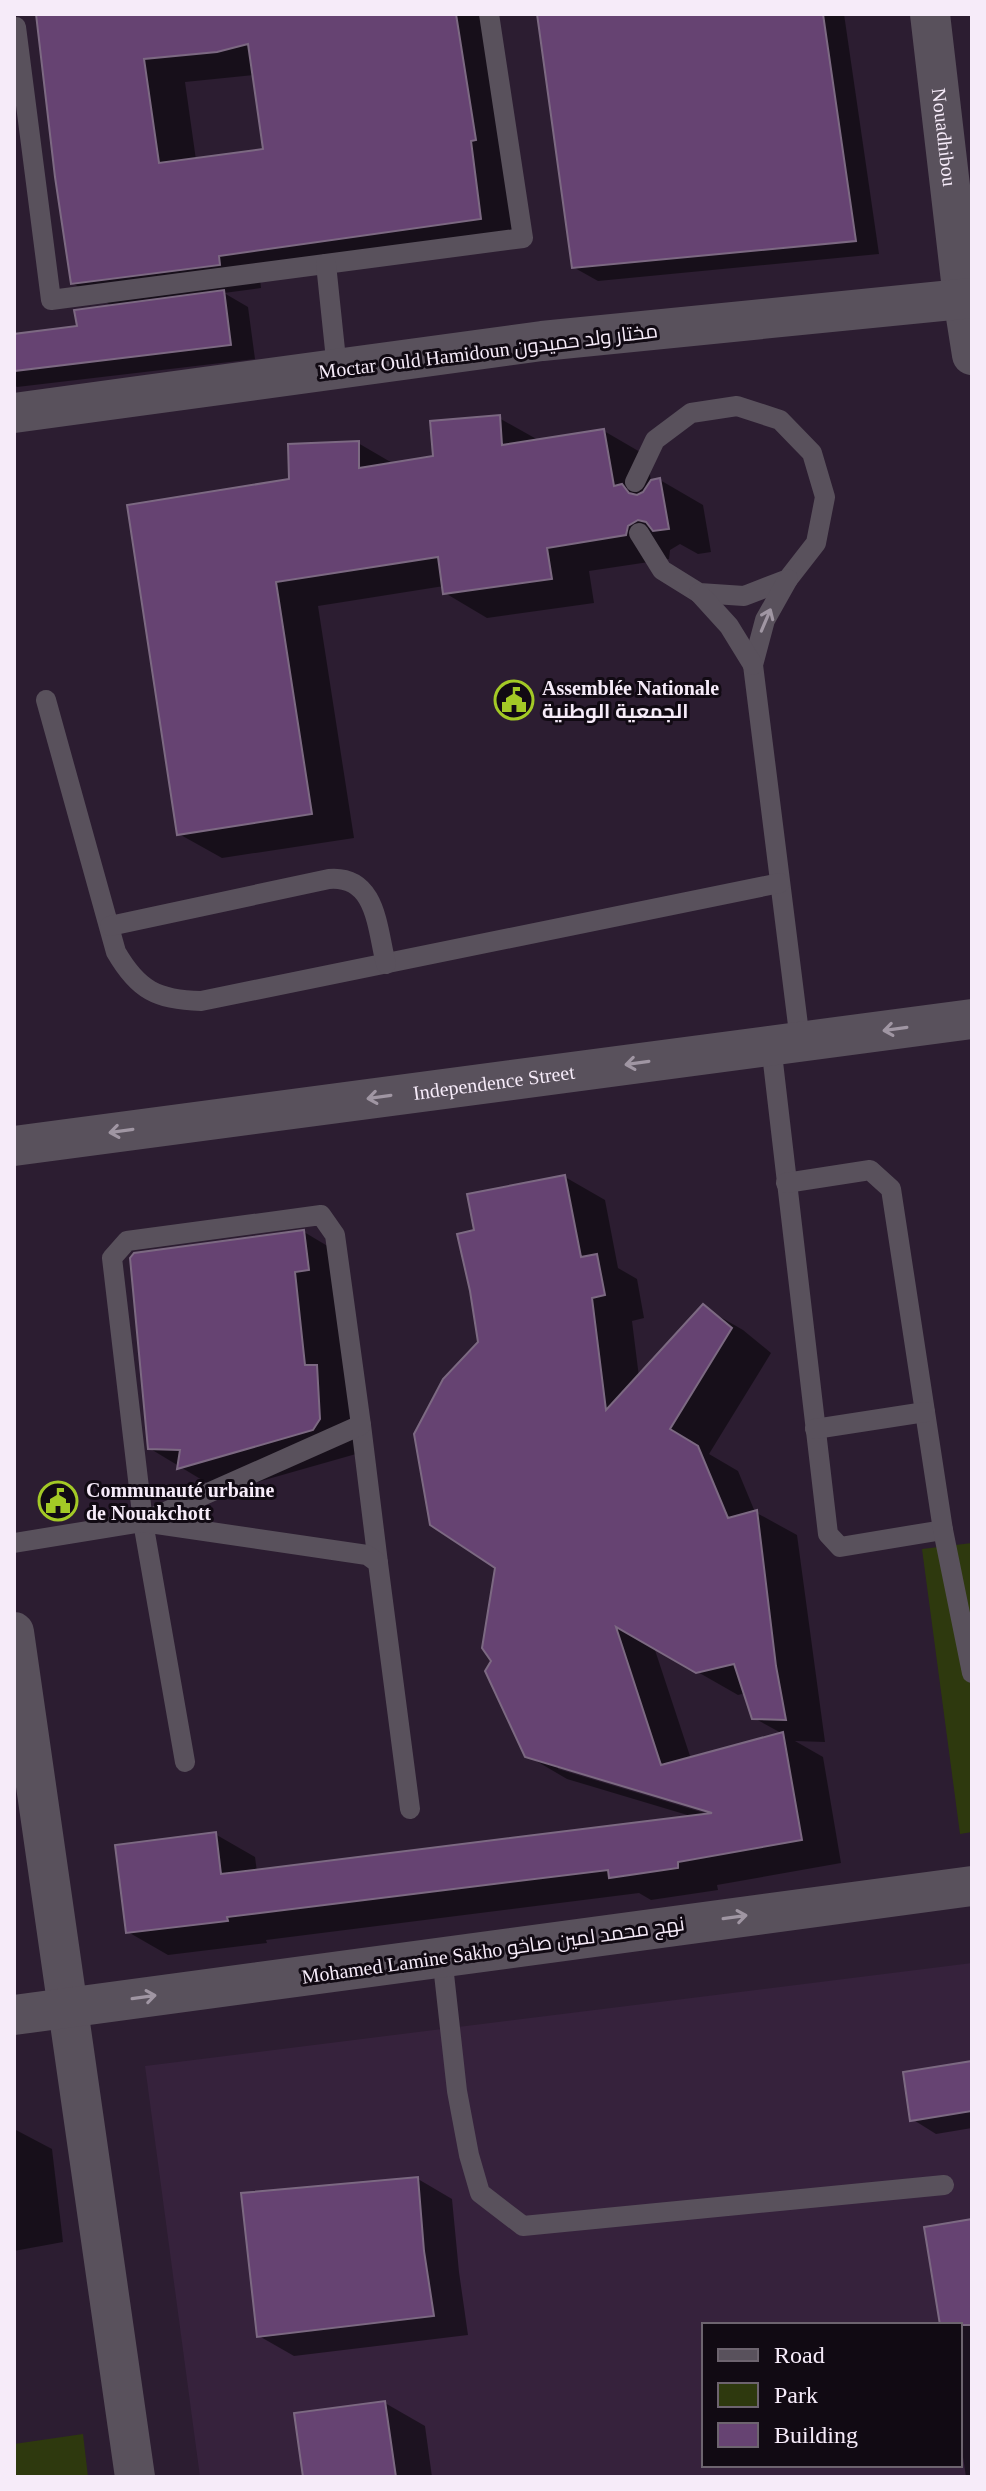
<svg xmlns="http://www.w3.org/2000/svg" width="986" height="2491" font-family="'Times New Roman',Cairo,serif">
	<style>
		.built { fill: #36223c; fill-rule: evenodd }
		.green { fill: #2e390e }
		.shadow { fill: #0007; fill-rule: evenodd }
		.building { fill: #664372; stroke: #7c6982; stroke-width: 2; fill-rule: evenodd }
		.lines { fill: none; stroke-linecap: round; stroke-linejoin: round }
		.lane { stroke: #59515c; stroke-width: 20 }
		.street { stroke: #59515c; stroke-width: 40 }
		.oneway { stroke: #a096a3 }
		.labels { text-anchor: middle; stroke-width: 6; stroke-linejoin: round; paint-order: stroke }
		.street-label { font-size: 20px; fill: #f6ebf9; stroke: #110a13 }
		.poi-label { font-size: 20px; font-weight: bold; fill: #f6ebf9; stroke: #110a13; text-anchor: start }
	</style>
	<rect width="100%" height="100%" fill="#2c1d31"/>
	<path class="built" d="M972,1963V2477H200L145,2066ZM704,2325H960V2465H704Z"/>
	<g class="green">
		<path d="M972,1543V1832L960,1834L922,1549Z"/>
		<path d="M83,2434L88,2477H14V2444Z"/>
	</g>
	<g class="shadow">
		<path d="M37,14H493L522,242L260,279L261,288L224,293L248,307L255,359L17,387L14,385V336L79,328L114,307L72,283ZM254,75L265,150L196,160L185,82Z"/>
		<path d="M539,14H844L879,254L598,281L573,267Z"/>
		<path d="M499,418L540,441L604,431L647,456L651,481L660,480L703,505L711,552L698,554L680,544L670,550L669,559L589,571L594,603L487,618L445,593L444,586L318,606L354,838L222,858L179,834L291,481L358,443L394,464L435,458Z"/>
		<path d="M565,1177L605,1200L618,1268L637,1279L644,1318L632,1321L639,1377L703,1307L743,1330L771,1353L709,1454L738,1471L755,1512L797,1535L825,1742L795,1741L823,1757L841,1863L717,1885L718,1890L651,1900L639,1893L266,1940L267,1943L168,1955L128,1932L215,1834L255,1857L257,1872L694,1817L567,1779L526,1755L493,1661L498,1567L480,1343L476,1232ZM654,1647L738,1695L746,1693L754,1718L783,1734L691,1759ZM558,1765L722,1814L721,1818L558,1769Z"/>
		<path d="M304,1232L346,1257L356,1454L222,1492L149,1448Z"/>
		<path d="M972,2063V2128L936,2134L912,2119Z"/>
		<path d="M14,2129L52,2149L63,2242L14,2251Z"/>
		<path d="M418,2179L452,2199L459,2272L468,2335L294,2356L259,2336Z"/>
		<path d="M972,2221V2477H966L960,2437V2325H942Z"/>
		<path d="M385,2403L425,2426L432,2477H305Z"/>
	</g>
	<g class="building">
		<path d="M36,14H456L476,140L471,141L481,219L219,256L220,265L71,284L55,177ZM248,44L263,149L159,163L144,59L217,52Z"/>
		<path d="M537,14H823L856,241L572,268Z"/>
		<path d="M224,290L231,345L14,371V334L77,326L74,310Z"/>
		<path d="M500,415L502,445L604,429L614,486L622,484L629,493L637,495L643,492L651,480L660,478L669,529L653,531L646,522L638,520L628,526L626,535L547,548L552,579L443,594L438,557L276,582L312,814L177,835L127,505L289,479L288,444L359,441V468L433,456L430,421Z"/>
		<path d="M565,1175L581,1257L597,1254L605,1295L592,1298L606,1410L703,1304L732,1328L670,1429L698,1446L728,1518L757,1510L776,1666L786,1720L752,1719L734,1664L696,1673L616,1627L661,1765L783,1732L802,1840L678,1862V1868L609,1878L608,1870L227,1917L228,1921L126,1933L115,1845L216,1832L221,1874L712,1813L525,1757L485,1671L491,1661L482,1648L495,1568L430,1525L414,1434L443,1379L478,1342L470,1291L457,1234L474,1230L467,1194Z"/>
		<path d="M304,1230L309,1270L295,1272L305,1365H317L320,1419L313,1430L177,1469L180,1450L148,1449L130,1258L134,1253Z"/>
		<path d="M972,2061V2111L910,2121L903,2072Z"/>
		<path d="M418,2177L424,2251L434,2316L257,2337L241,2193Z"/>
		<path d="M972,2219V2325H940L924,2227Z"/>
		<path d="M385,2401L396,2477H303L294,2413Z"/>
	</g>
	<g class="lines">
		<g class="lane">
			<path d="M14,27H16L51,300L523,238L489,14"/>
			<path d="M326,264L337,369"/>
			<path d="M635,482L655,440L691,413L737,406L780,420L812,453L825,497L816,543L788,579L744,596L699,593L662,570L639,533"/>
			<path d="M788,579L765,620L753,665L800,1041"/>
			<path d="M699,593L729,626L753,665"/>
			<path d="M46,700L116,952C138,990 157,1000 201,1001L780,883"/>
			<path d="M110,926L329,879C377,875 377,929 386,964"/>
			<path d="M771,1045L828,1534L840,1547L943,1530"/>
			<path d="M786,1183L870,1170L891,1189L943,1530L972,1673"/>
			<path d="M361,1425L378,1563"/>
			<path d="M815,1429L925,1412"/>
			<path d="M143,1522L361,1425L335,1235L321,1215L127,1241L112,1258L143,1522L185,1762"/>
			<path d="M14,1543L143,1522L367,1555L378,1563L410,1809"/>
			<path d="M442,1956L457,2091L469,2155L480,2193L523,2226L944,2185"/>
		</g>
		<g class="street">
			<path id="s1" d="M930,14L963,298L972,355"/>
			<path d="M14,413L542,341L972,298"/>
			<path id="s2" d="M14,1146L972,1019"/>
			<path d="M14,1632L135,2477"/>
			<path d="M14,2015L972,1886"/>
		</g>
	</g>
	<defs><path id="oneway-shaft" d="M-6 0H5M1.5-3L5.5 0L1.5 3" fill="none" stroke-width="1.6" stroke-linecap="round" stroke-linejoin="round" transform="scale(2)"/></defs>
	<g class="oneway">
		<use href="#oneway-shaft" transform="translate(766 620) rotate(-67)"/>
		<use href="#oneway-shaft" transform="translate(895 1029) rotate(172)"/>
		<use href="#oneway-shaft" transform="translate(637 1063) rotate(172)"/>
		<use href="#oneway-shaft" transform="translate(379 1097) rotate(172)"/>
		<use href="#oneway-shaft" transform="translate(121 1131) rotate(172)"/>
		<use href="#oneway-shaft" transform="translate(735 1917) rotate(-8)"/>
		<use href="#oneway-shaft" transform="translate(144 1997) rotate(-8)"/>
	</g>
	<defs>
		<g id="civic-ring" transform="scale(2)"><circle r="9.5" fill="#110a13" stroke="#a3c926" stroke-width="1.5"/><path d="M-.6-6.5H3V-4.5H.6V-3L4-1V1h2V6H-6V1h2V-1L-.6-3ZM-1.2 2.5V6h2.4V2.5Z" fill="#a3c926"/></g>
	</defs>
	<g fill-rule="evenodd">
		<use href="#civic-ring" x="514" y="700"/>
		<use href="#civic-ring" x="58" y="1501"/>
	</g>
	<g class="labels">
		<g class="street-label">
			<text dy="7" stroke="none"><textPath href="#s1" startOffset="124">Nouadhibou</textPath></text>
			<text transform="translate(488 351) rotate(-7)" y="7">Moctar Ould Hamidoun مختار ولد حميدون</text>
			<text dy="7" stroke="none"><textPath href="#s2" startOffset="484">Independence Street</textPath></text>
			<text transform="translate(493 1950) rotate(-8)" y="7">Mohamed Lamine Sakho نهج محمد لمين صاخو</text>
		</g>
		<g class="poi-label">
			<text x="542" y="695">Assemblée Nationale<tspan x="542" dy="23">الجمعية الوطنية</tspan></text>
			<text x="86" y="1497">Communauté urbaine<tspan x="86" dy="23">de Nouakchott</tspan></text>
		</g>
	</g>
	<rect width="986" height="2491" fill="none" stroke="#f6ebf9" stroke-width="32"/>
	<rect x="702" y="2323" width="260" height="144" fill="#110a13" stroke="#6d646f" stroke-width="2"/>
	<rect x="718" y="2349" width="40" height="12" fill="#59515c" stroke="#6d646f" stroke-width="2"/>
	<text x="774" y="2363" font-size="24" fill="#f6ebf9">Road</text>
	<rect x="718" y="2383" width="40" height="24" fill="#2e390e" stroke="#6d646f" stroke-width="2"/>
	<text x="774" y="2403" font-size="24" fill="#f6ebf9">Park</text>
	<rect x="718" y="2423" width="40" height="24" fill="#664372" stroke="#6d646f" stroke-width="2"/>
	<text x="774" y="2443" font-size="24" fill="#f6ebf9">Building</text>
</svg>
